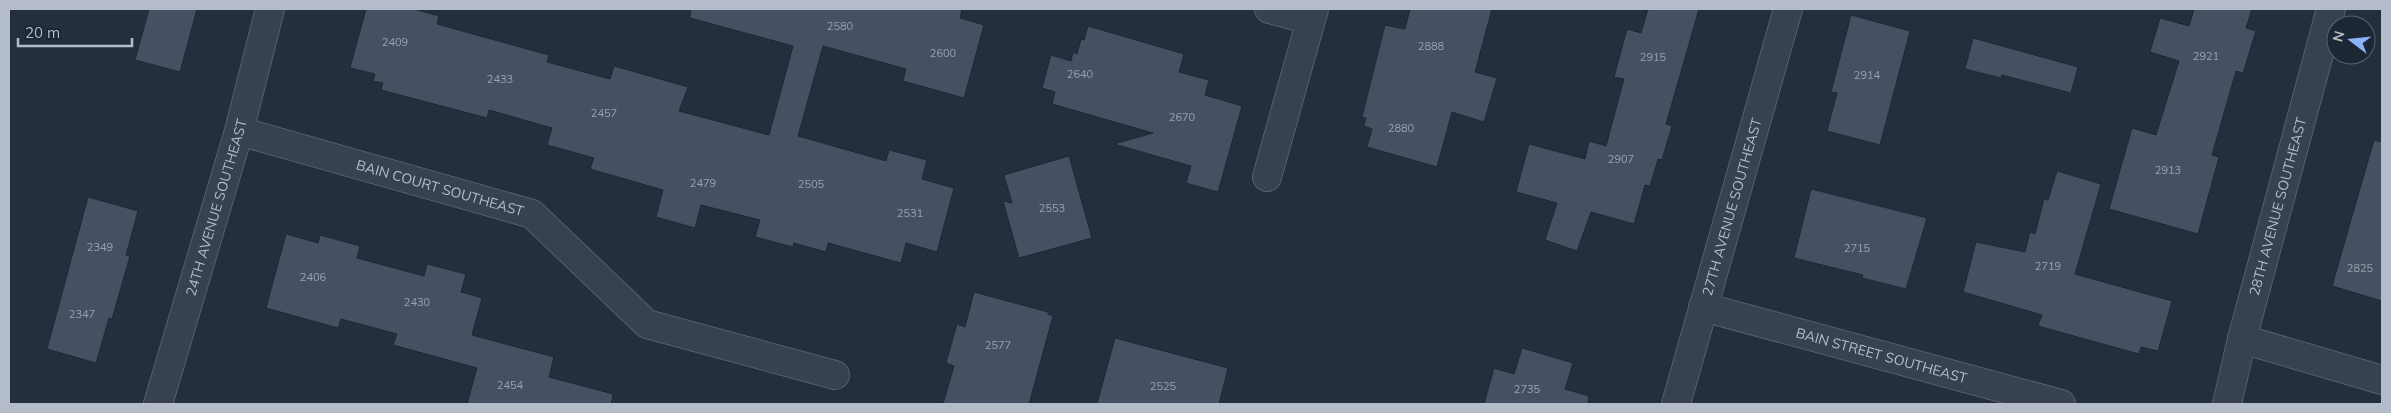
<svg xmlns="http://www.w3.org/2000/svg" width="2391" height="413" font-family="Mulish,sans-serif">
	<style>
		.building { fill: #455162; stroke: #1f2835 }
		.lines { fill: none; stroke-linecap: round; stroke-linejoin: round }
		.street-casing { stroke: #565f6c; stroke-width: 30 }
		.street { stroke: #38414e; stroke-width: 28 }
		.labels { text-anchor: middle; stroke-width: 4.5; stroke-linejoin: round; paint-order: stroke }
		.number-label { font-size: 11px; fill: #98a1af }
		.street-label { font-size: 14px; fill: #b4bcc9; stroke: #1d2633 }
	</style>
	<rect width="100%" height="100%" fill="#242f3e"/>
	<g class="building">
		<path d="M149,9H197L180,72L135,60Z"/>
		<path d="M366,9H414L439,16L437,24L549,55L547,62L610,79L614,66L688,87L679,111L769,135L793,46L690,18L691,9H962L960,18L984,25L964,98L903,81L906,69L823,46L798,136L886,161L889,150L927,160L922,179L954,188L937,252L906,243L901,263L828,243L826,252L794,243L793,247L755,237L760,220L701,205L695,228L656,217L663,190L590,169L594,158L547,145L552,128L489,110L487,118L381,90L383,83L373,81L375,74L350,68Z"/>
		<path d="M1410,9H1492L1475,72L1497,78L1484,122L1452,112L1437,167L1367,147L1372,129L1364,126L1366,118L1362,117L1385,25L1405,29Z"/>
		<path d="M1648,9H1699L1666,124L1672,126L1662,160L1658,159L1650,186L1645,185L1634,224L1591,212L1577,251L1545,240L1557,203L1516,192L1529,144L1585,159L1589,141L1606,146L1624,79L1614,77L1627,29L1641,33Z"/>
		<path d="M2194,9H2252L2246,28L2256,31L2243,73L2236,71L2212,155L2219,157L2198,234L2109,209L2132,128L2156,135L2179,61L2150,52L2160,18L2189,26Z"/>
		<path d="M1851,15L1910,31L1880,145L1827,131L1837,93L1831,92Z"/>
		<path d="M1088,26L1184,54L1179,72L1209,80L1205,95L1242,106L1218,192L1186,183L1191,166L1114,144L1153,133L1052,104L1055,92L1042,88L1051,55L1071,61L1073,52L1077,54L1081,39L1084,40Z"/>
		<path d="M1973,38L2078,67L2071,93L2002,75L2001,78L1965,69Z"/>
		<path d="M2374,140L2382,142V301L2332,286Z"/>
		<path d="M1069,156L1092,238L1019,258L1003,201L1012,203L1004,175Z"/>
		<path d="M2057,171L2101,184L2075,274L2172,301L2158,351L2141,347L2139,354L2038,326L2042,315L1963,292L1976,242L2025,252L2030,232L2035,234L2044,199L2048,200Z"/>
		<path d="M1811,189L1927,218L1906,289L1862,278L1863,275L1794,258Z"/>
		<path d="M88,197L138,211L126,255L130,256L112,319L109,318L96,363L47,349Z"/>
		<path d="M286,234L318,243L320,235L360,246L357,258L424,276L427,264L466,274L461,292L482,298L472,335L554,357L549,377L613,394L611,404H467L477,368L393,345L397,334L341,319L338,328L266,308Z"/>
		<path d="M974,292L1048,312V314L1053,316L1029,404H943L954,366L946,363L957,324L965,327Z"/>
		<path d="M1115,338L1228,368L1219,404H1097Z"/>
		<path d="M1522,348L1573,363L1565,389L1589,396L1588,404H1484L1494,368L1514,374Z"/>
	</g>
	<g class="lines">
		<g class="street-casing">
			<g id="street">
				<path d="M1269,9L1311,20"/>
				<path id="s1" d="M239,131L532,214L647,324L835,375"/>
				<path d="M1267,177L1314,9"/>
				<path id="s2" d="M1703,307L2061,404"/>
				<path d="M2242,339L2382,380"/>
				<path id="s3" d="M158,404L239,131L270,9"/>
				<path id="s4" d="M1676,404L1788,9"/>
				<path id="s5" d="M2227,404L2242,339L2331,9"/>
			</g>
		</g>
		<use href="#street" class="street"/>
	</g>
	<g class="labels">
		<g class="number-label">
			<text x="840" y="30">2580</text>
			<text x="395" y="46">2409</text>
			<text x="1431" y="50">2888</text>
			<text x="943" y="57">2600</text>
			<text x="2206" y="60">2921</text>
			<text x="1653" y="61">2915</text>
			<text x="1080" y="78">2640</text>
			<text x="1867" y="79">2914</text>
			<text x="500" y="83">2433</text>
			<text x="604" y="117">2457</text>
			<text x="1182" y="121">2670</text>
			<text x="1401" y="132">2880</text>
			<text x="1621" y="163">2907</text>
			<text x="2168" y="174">2913</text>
			<text x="703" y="187">2479</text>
			<text x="811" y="188">2505</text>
			<text x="1052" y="212">2553</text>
			<text x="910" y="217">2531</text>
			<text x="100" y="251">2349</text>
			<text x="1857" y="252">2715</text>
			<text x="2048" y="270">2719</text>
			<text x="2360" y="272">2825</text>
			<text x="313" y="281">2406</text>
			<text x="417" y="306">2430</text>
			<text x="82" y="318">2347</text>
			<text x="998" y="349">2577</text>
			<text x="510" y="389">2454</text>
			<text x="1163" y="390">2525</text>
			<text x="1527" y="393">2735</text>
		</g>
		<g class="street-label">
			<text dy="5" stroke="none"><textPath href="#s1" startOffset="209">BAIN COURT SOUTHEAST</textPath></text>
			<text dy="5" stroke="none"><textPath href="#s4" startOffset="205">27TH AVENUE SOUTHEAST</textPath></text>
			<text dy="5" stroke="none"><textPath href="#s5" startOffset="204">28TH AVENUE SOUTHEAST</textPath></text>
			<text dy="5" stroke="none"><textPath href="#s3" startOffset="205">24TH AVENUE SOUTHEAST</textPath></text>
			<text dy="5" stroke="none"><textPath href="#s2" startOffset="185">BAIN STREET SOUTHEAST</textPath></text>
		</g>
	</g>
	<rect width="2391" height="413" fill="none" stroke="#b4bcc9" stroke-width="20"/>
	<g transform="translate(2351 40) rotate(286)"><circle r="24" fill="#1d2633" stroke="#59626f"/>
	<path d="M0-4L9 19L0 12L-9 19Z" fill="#8ab4f8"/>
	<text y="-8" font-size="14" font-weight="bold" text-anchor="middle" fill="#b4bcc9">N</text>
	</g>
	<path d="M18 38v8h114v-8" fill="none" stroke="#b4bcc9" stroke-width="2.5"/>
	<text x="25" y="38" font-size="15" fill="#b4bcc9" stroke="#1d2633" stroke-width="4" paint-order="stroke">20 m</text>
</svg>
